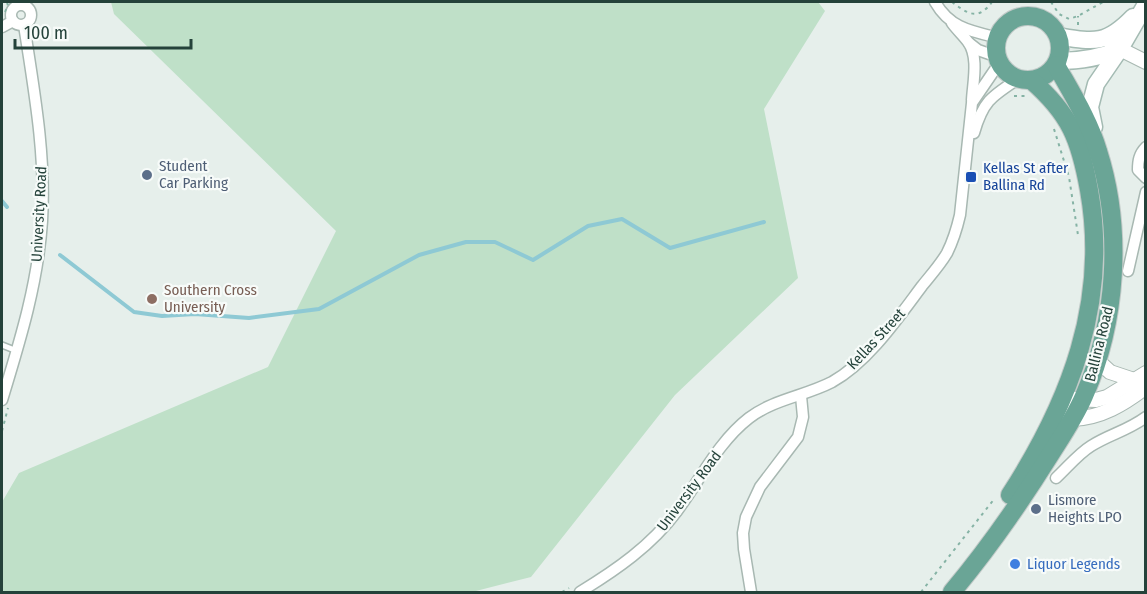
<svg xmlns="http://www.w3.org/2000/svg" width="1147" height="594" font-family="'Fira Sans Condensed',sans-serif">
	<style>
		.green { fill: #bfe0c8 }
		.lines { fill: none; stroke-linecap: round; stroke-linejoin: round }
		.stream { stroke: #8ec9d4; stroke-width: 4 }
		.service-casing { stroke: #a8b8b2; stroke-width: 8 }
		.minor-casing { stroke: #a8b8b2; stroke-width: 13 }
		.tertiary-casing { stroke: #a8b8b2; stroke-width: 16 }
		.secondary-casing { stroke: #a4bbb3; stroke-width: 19 }
		.primary-casing { stroke: #c2cac8; stroke-width: 20 }
		.path { stroke: #86b3a5; stroke-width: 2; stroke-dasharray: 3 4.5; stroke-linecap: butt }
		.service { stroke: #fff; stroke-width: 5 }
		.minor { stroke: #fff; stroke-width: 10 }
		.tertiary { stroke: #fff; stroke-width: 14 }
		.secondary { stroke: #fff; stroke-width: 16 }
		.primary { stroke: #6aa596; stroke-width: 18 }
		.service-dot { fill: #5c6f8a; stroke: #f7fbf9; stroke-width: 2 }
		.transit-dot { fill: #1a4fb4; stroke: #f7fbf9; stroke-width: 2 }
		.education-dot { fill: #8d6e63; stroke: #f7fbf9; stroke-width: 2 }
		.shop-dot { fill: #3f7fe0; stroke: #f7fbf9; stroke-width: 2 }
		.labels { text-anchor: middle; stroke-width: 4.5; stroke-linejoin: round; paint-order: stroke }
		.service-label { font-size: 15px; fill: #4e5e75; stroke: #f7fbf9; text-anchor: start }
		.transit-label { font-size: 15px; fill: #164399; stroke: #f7fbf9; text-anchor: start }
		.street-label { font-size: 15px; fill: #24423a; stroke: #f7fbf9 }
		.education-label { font-size: 15px; fill: #785e54; stroke: #f7fbf9; text-anchor: start }
		.shop-label { font-size: 15px; fill: #366cbe; stroke: #f7fbf9; text-anchor: start }
	</style>
	<rect width="100%" height="100%" fill="#e6efeb"/>
	<path class="green" d="M111,2H818L825,11L764,109L798,278L675,395L531,577L472,592H2V502L19,473L268,367L336,231L114,14Z"/>
	<g class="lines">
		<g class="stream">
			<path d="M2,201L7,207"/>
			<path d="M60,255L134,312L162,316L195,314L249,318L319,309L419,255L466,242H495L533,260L588,226L622,219L670,248L764,222"/>
		</g>
		<g class="service-casing">
			<path id="service" d="M2,345L17,351"/>
		</g>
		<g class="minor-casing">
			<g id="minor">
				<path d="M935,2C950,28 970,31 999,38"/>
				<circle cx="21" cy="15" r="10"/>
				<path d="M952,23C957,30 963,35 968,42C979,57 973,82 972,100"/>
				<path d="M2,27L13,21"/>
				<path d="M969,43L978,50L998,57"/>
				<path d="M974,133C983,101 992,96 1018,79"/>
				<path d="M1146,147C1139,154 1138,161 1138,170L1146,178"/>
				<path d="M1128,271L1146,192"/>
				<path d="M2,400C20,341 38,283 42,221C46,155 34,90 24,25"/>
				<path d="M1056,478C1067,468 1078,454 1091,446C1110,434 1127,431 1146,417"/>
				<path d="M580,592C616,570 651,546 677,511C700,480 718,442 749,418C774,399 805,396 832,382C868,362 898,318 922,286C930,276 940,265 947,253C953,241 957,228 960,215L972,103L1000,62"/>
				<path d="M751,592L744,549L743,533L746,517L760,487L798,437L803,417L801,396"/>
			</g>
		</g>
		<g class="tertiary-casing">
			<g id="tertiary">
				<path d="M1112,45L1146,62"/>
				<path d="M1097,360L1110,372L1134,380"/>
				<path d="M1059,416L1073,399L1096,400L1107,397L1146,373"/>
				<path d="M1073,419C1101,418 1124,404 1146,387"/>
			</g>
		</g>
		<g class="secondary-casing">
			<g id="secondary">
				<path d="M1058,36C1094,42 1106,45 1133,17"/>
				<path d="M1058,61C1080,61 1100,58 1120,49"/>
				<path d="M1094,127L1090,107L1096,84L1120,49L1146,4"/>
			</g>
		</g>
		<g class="primary-casing">
			<g id="primary">
				<circle cx="1028" cy="48" r="32"/>
				<path d="M1010,495C1070,402 1109,302 1089,190C1080,139 1070,114 1031,80"/>
				<path d="M952,592C988,549 1020,503 1050,455C1062,436 1075,417 1084,396C1117,321 1123,229 1098,151C1089,120 1071,92 1056,65"/>
			</g>
		</g>
		<g class="path">
			<path d="M952,2C968,14 978,21 992,2"/>
			<path d="M1051,2L1059,14L1069,19L1078,16L1103,2"/>
			<path d="M5,12L8,6L7,2"/>
			<path d="M1078,25V16"/>
			<path d="M1014,96H1026"/>
			<path d="M1054,129L1069,177L1078,235"/>
			<path d="M2,431L8,408"/>
			<path d="M562,592L569,588"/>
			<path d="M921,592L995,498"/>
		</g>
		<use href="#service" class="service"/>
		<use href="#minor" class="minor"/>
		<use href="#tertiary" class="tertiary"/>
		<use href="#secondary" class="secondary"/>
		<use href="#primary" class="primary"/>
	</g>
	<g class="service-dot">
		<circle cx="147" cy="175" r="6"/>
		<circle cx="1036" cy="509" r="6"/>
	</g>
	<rect class="transit-dot" x="965" y="171" width="12" height="12" rx="3"/>
	<circle class="education-dot" cx="152" cy="299" r="6"/>
	<circle class="shop-dot" cx="1015" cy="564" r="6"/>
	<g class="labels">
		<g class="service-label">
			<text x="159" y="171">Student<tspan x="159" dy="17">Car Parking</tspan></text>
			<text x="1048" y="505">Lismore<tspan x="1048" dy="17">Heights LPO</tspan></text>
		</g>
		<g class="transit-label">
			<text x="983" y="173">Kellas St after<tspan x="983" dy="17">Ballina Rd</tspan></text>
		</g>
		<g class="street-label">
			<text transform="translate(39 214) rotate(-87)" y="5">University Road</text>
			<text transform="translate(876 339) rotate(-47)" y="5">Kellas Street</text>
			<text transform="translate(1099 344) rotate(-76)" y="5">Ballina Road</text>
			<text transform="translate(689 491) rotate(-53)" y="5">University Road</text>
		</g>
		<g class="education-label">
			<text x="164" y="295">Southern Cross<tspan x="164" dy="17">University</tspan></text>
		</g>
		<g class="shop-label">
			<text x="1027" y="569">Liquor Legends</text>
		</g>
	</g>
	<rect width="1147" height="594" fill="none" stroke="#24423a" stroke-width="6"/>
	<path d="M15 39v9h176v-9" fill="none" stroke="#24423a" stroke-width="3"/>
	<text x="24" y="39" font-size="18" fill="#24423a" stroke="#f7fbf9" stroke-width="4.5" paint-order="stroke">100 m</text>
</svg>
